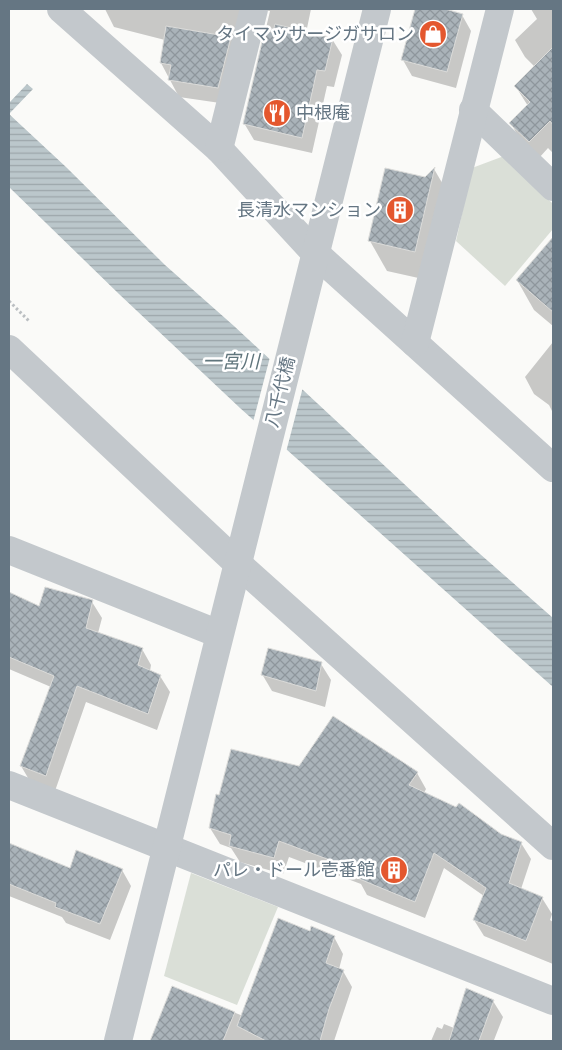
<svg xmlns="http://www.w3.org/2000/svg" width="562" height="1050" font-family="'Golos Text','Noto Sans JP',sans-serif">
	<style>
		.green { fill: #dadfd7 }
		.water { fill: url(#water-rules) }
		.pier { fill: #fafaf8 }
		.shadow { fill: #0003 }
		.building { fill: url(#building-cross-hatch); stroke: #dcdcda }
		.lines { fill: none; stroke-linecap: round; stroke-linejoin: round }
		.path { stroke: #bbbfc2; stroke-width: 3; stroke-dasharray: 2.5 2.5; stroke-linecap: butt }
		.minor { stroke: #c3c8cc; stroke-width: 28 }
		.tertiary { stroke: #c3c8cc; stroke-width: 28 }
		.labels { text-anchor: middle; stroke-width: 5; stroke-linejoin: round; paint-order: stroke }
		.poi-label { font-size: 18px; fill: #657683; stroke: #fff; text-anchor: end }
		.street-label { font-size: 18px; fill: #657683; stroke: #fff }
		.water-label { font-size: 19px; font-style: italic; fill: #60757c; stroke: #fff }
	</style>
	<defs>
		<pattern id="water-rules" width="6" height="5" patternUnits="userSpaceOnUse" patternTransform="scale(1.25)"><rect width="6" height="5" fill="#bbc7cb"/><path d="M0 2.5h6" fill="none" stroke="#9ca6aa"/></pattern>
		<pattern id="building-cross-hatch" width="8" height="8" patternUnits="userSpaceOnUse" patternTransform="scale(1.25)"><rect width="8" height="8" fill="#aab3b9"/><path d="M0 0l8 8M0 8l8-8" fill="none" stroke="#8e969c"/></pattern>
	</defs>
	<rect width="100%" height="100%" fill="#fafaf8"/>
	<g class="green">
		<path d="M504,156L553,204V229L505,286L456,241L472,168Z"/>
		<path d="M191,873L278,907L237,1005L164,976Z"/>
	</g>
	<path class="water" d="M27,84L33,89L9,114L66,167L165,265L234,326L472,547L553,618V687L240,408L119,294L9,187V103Z"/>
	<path class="pier" d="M270,357L303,387L286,452L253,422Z"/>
	<g class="shadow">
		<path d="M105,9H311L306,33L332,39L342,55L334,87L327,86L312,153L254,140L244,123L270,11L259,10L227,104L179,97L161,63L165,40L114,27Z"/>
		<path d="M416,9H440L462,15L471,31L456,88L412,76L403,60Z"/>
		<path d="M531,9H553V153L548,148L539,158L520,140L511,123L528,106L516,87L535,67L525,57L515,40L537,19Z"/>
		<path d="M434,169L451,198L432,281L387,271L370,241Z"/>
		<path d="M547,246L553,252V326L534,310L517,280Z"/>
		<path d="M553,342V413L549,405L534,394L525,377Z"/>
		<path d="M9,594L40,608L92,602L102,618L98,633L142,649L151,665L150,671L160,676L170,692L157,730L86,702L55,791L31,783L21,766L51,687L9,669Z"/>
		<path d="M321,664L331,680L325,707L272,691L262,674Z"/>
		<path d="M299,768L417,773L426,789L424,793L500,836L521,843L531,859L521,889L542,898L552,914L550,920L553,922V964L484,936L474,920L484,896L444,868L425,918L367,895L361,884L289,857L283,874L240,862L231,848L220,844L210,828Z"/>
		<path d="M9,844L70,870H122L131,886L110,940L66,923L62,917L9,896Z"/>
		<path d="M310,932L334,937L343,954L339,969L343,971L352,987L334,1041H157L154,1036L172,987L243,1016Z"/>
		<path d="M493,1001L503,1017L494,1040L497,1041H431L437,1027L442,1029L444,1024L454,1028Z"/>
	</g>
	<g class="building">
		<path d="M415,9H445L463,14L447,72L401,60Z"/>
		<path d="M275,24L333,38L325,71L317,70L302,138L243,124L262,42H264L266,31L273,32Z"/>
		<path d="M166,26L231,37L218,88L168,80L171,65L160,63Z"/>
		<path d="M553,47V125L550,121L529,142L509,123L530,102L514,86Z"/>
		<path d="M435,167L415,252L368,241L385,168L425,177Z"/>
		<path d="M553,237V312L516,280Z"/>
		<path d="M45,587L93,600L86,628L143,648L138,665L161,675L148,714L77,686L46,776L20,766L54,676L9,657V592L39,606Z"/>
		<path d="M268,648L322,662L316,691L261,675Z"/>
		<path d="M333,716L418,772L409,785L456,807L459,803L501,834L522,842L509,883L543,897L526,941L473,920L486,888L434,853L415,902L357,878L359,871L279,841L274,858L229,846L231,835L209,828L216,794L219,795L231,749L299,766Z"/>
		<path d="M9,843L70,868L76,850L123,869L100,924L55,907L56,903L9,884Z"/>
		<path d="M278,918L310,931L311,926L335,936L326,963L344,970L329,1009L320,1041H266L237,1026Z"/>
		<path d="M172,986L235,1012L223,1041H150Z"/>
		<path d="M466,988L494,1000L479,1041H449Z"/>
	</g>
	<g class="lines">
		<path class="path" d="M9,301L30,322"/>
		<g class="minor">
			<path d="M61,9L219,149L315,253L553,468"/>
			<path d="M473,110L553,187"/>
			<path d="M219,149L254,9"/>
			<path d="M415,343L500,9"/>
			<path d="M9,349L237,563L553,846"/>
			<path d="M9,550L219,634"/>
			<path d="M9,785L553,1001"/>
		</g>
		<path class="tertiary" d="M118,1041L377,9"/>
	</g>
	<defs>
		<g id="shop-disc" transform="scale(1.4375)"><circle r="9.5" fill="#e4572e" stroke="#fff"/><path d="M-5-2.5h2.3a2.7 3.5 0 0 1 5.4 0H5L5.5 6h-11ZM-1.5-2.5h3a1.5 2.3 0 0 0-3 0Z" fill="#fff"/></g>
		<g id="restaurant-disc" transform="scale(1.4375)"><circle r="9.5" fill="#e4572e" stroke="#fff"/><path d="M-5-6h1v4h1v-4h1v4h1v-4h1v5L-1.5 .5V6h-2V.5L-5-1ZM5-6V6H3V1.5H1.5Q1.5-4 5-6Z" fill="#fff"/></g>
		<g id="building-disc" transform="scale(1.4375)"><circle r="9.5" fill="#e4572e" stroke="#fff"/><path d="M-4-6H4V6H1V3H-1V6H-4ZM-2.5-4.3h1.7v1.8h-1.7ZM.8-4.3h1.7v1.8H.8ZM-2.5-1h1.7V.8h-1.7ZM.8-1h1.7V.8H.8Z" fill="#fff"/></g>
	</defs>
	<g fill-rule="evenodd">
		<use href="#shop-disc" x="433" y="34"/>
		<use href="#restaurant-disc" x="277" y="113"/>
		<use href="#building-disc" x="400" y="210"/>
		<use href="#building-disc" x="394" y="870"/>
	</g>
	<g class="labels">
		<g class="poi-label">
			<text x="414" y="40">タイマッサージガサロン</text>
			<text x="296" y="119" text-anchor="start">中根庵</text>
			<text x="381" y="216">長清水マンション</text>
			<text x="375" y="876">パレ・ドール壱番館</text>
		</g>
		<g class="street-label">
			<text transform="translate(280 392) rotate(-76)" y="6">八千代橋</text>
		</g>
		<g class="water-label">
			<text x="231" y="368">一宮川</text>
		</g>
	</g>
	<rect width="562" height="1050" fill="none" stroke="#657683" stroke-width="20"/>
</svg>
